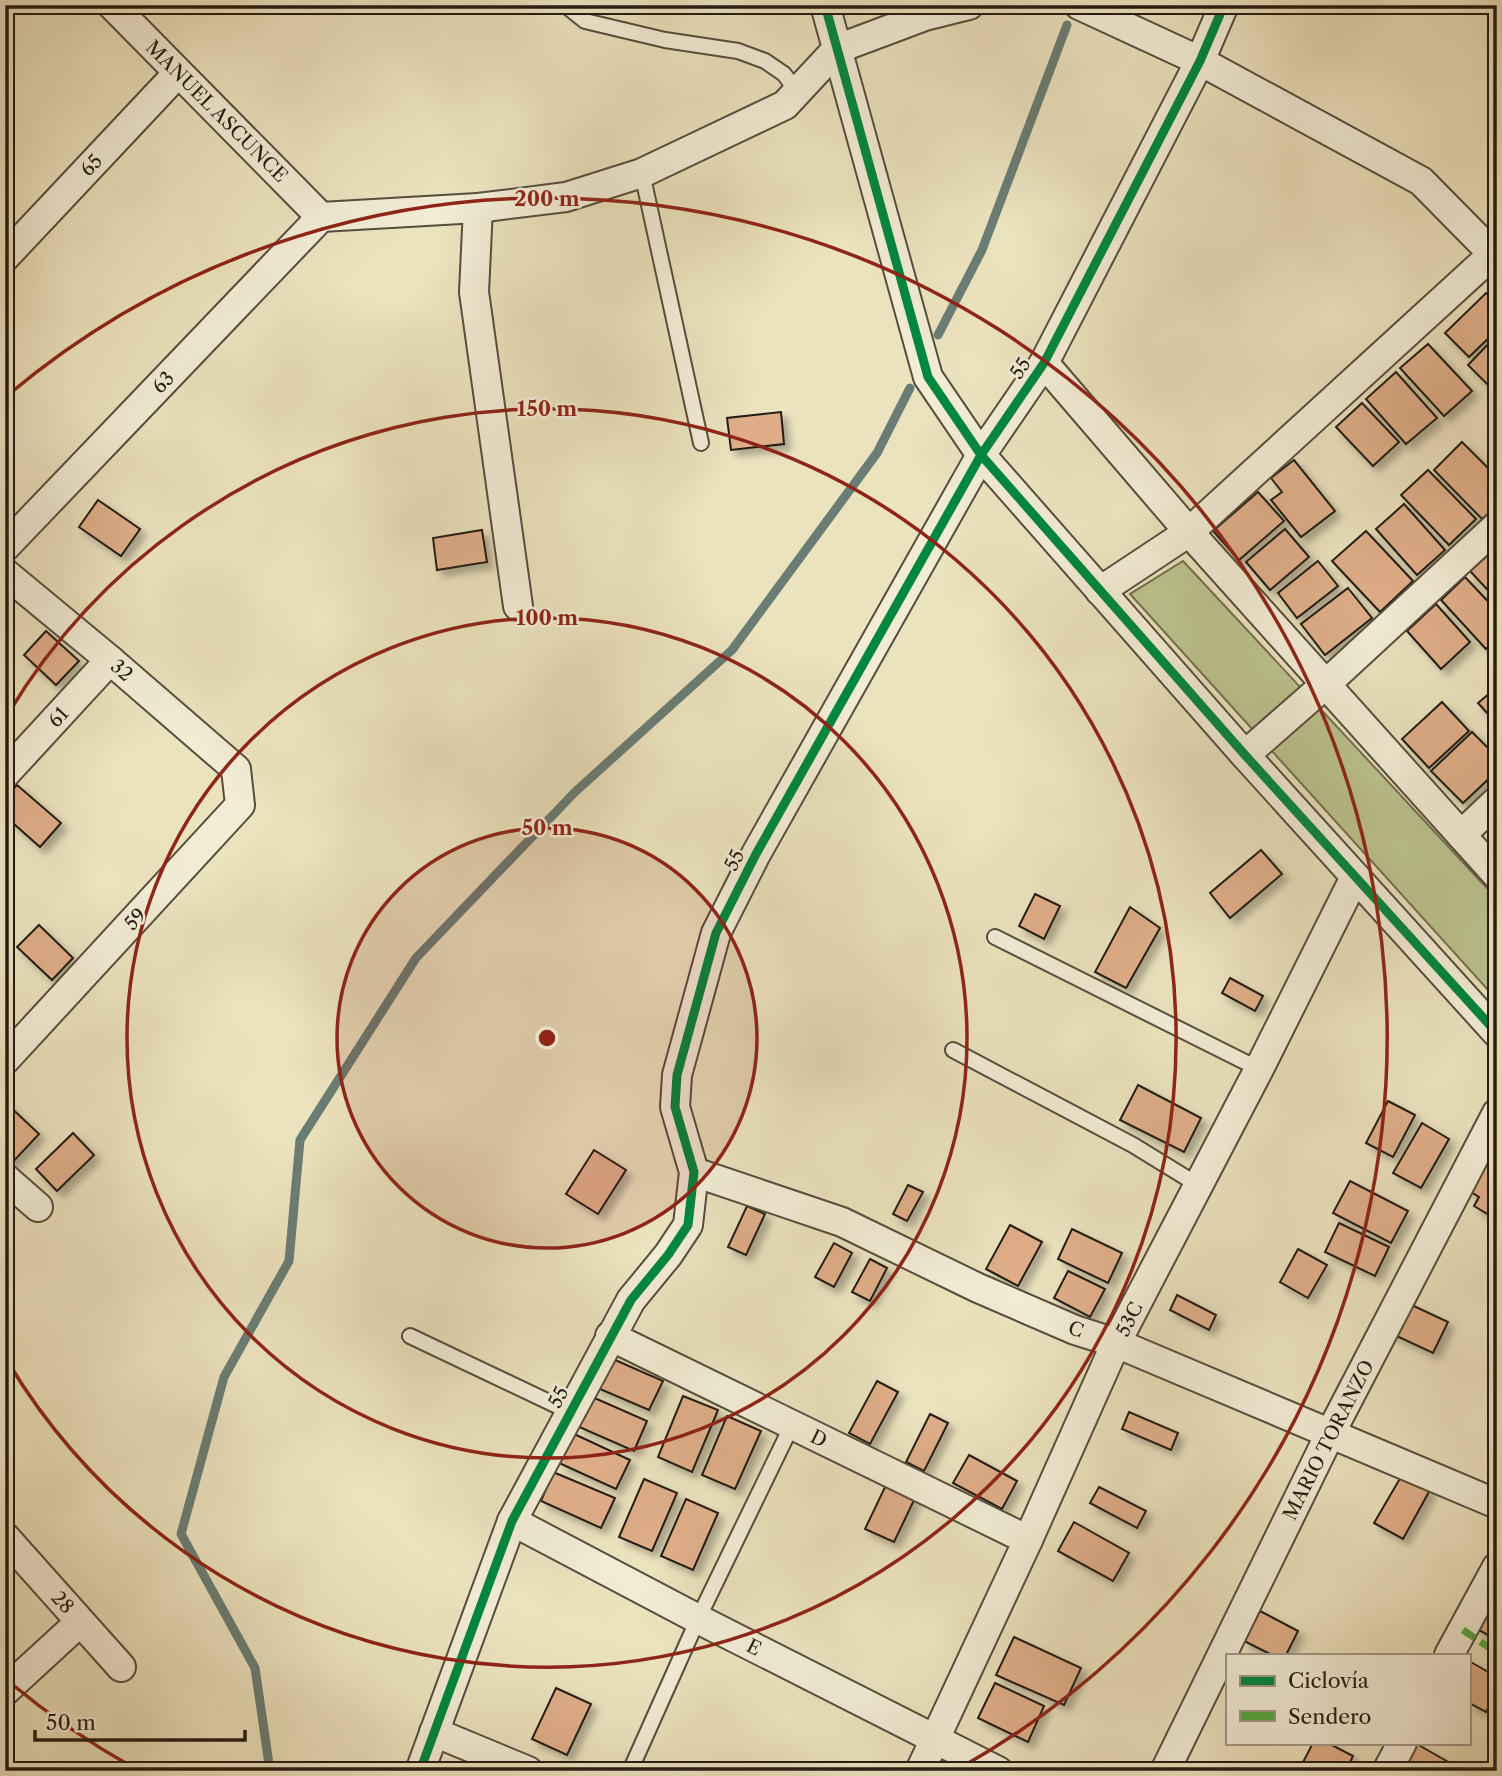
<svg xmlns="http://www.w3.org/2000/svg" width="1502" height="1776" font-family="'Libre Caslon Text',serif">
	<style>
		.green { fill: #bbc28f; stroke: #706f50; stroke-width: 2 }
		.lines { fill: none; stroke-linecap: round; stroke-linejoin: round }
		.stream { stroke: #6a7d74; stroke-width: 9 }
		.building { fill: #dfae89; stroke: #241c12; stroke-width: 2; filter: url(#shadow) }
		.lane-casing { stroke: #564e3d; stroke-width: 18 }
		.street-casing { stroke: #564e3d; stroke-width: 32 }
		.lane { stroke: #f2ecd5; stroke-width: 14 }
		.street { stroke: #f2ecd5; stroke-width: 28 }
		.quiet { stroke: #53a942; stroke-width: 7; stroke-dasharray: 14 7; stroke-linecap: butt }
		.cycleway-casing { stroke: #f2ecd5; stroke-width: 13 }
		.cycleway { stroke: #00873e; stroke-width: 9 }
		.ring { fill: none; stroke: #8f2418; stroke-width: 3.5 }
		.labels { text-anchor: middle; stroke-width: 5; stroke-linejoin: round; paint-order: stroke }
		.street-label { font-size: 19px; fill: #241c12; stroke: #f2ecd5 }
		.centre { fill: #8f2418; stroke: #f2ecd5; stroke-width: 3.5 }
		.ring-label { font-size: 21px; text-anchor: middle; font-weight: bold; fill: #8f2418; stroke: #f2ecd5; stroke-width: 5; stroke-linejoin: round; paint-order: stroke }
	</style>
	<defs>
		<filter id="shadow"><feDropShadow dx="6" dy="6" stdDeviation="3.5" flood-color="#0004"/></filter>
	</defs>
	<rect width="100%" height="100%" fill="#ebe2be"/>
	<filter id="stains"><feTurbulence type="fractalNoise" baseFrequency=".00286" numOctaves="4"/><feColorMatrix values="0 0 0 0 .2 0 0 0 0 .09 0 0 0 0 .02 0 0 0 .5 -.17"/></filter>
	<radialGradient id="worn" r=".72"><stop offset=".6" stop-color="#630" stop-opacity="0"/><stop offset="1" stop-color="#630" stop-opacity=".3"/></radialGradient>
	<path class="green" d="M1183,561L1497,899V1000L1130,594Z"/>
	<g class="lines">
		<g class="stream">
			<path d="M938,335L982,250L1067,25"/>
			<path d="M270,1771L255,1668L181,1534L224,1377L289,1261L300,1140L416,958L575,792L732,650L877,453L910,388"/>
		</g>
	</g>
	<g class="building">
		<path d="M1486,293L1497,303V330L1469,357L1445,333Z"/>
		<path d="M1497,335V381L1490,387L1468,365Z"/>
		<path d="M1428,344L1472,391L1444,416L1400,368Z"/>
		<path d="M1396,372L1437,418L1406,444L1366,399Z"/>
		<path d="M1362,403L1399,442L1373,466L1336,427Z"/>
		<path d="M781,412L784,444L731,450L727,418Z"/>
		<path d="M1462,442L1497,477V506L1482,519L1434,470Z"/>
		<path d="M1294,460L1335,511L1301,537L1271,500L1282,492L1271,478Z"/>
		<path d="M1428,470L1476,519L1449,545L1401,495Z"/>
		<path d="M1258,492L1284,521L1239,560L1213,531Z"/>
		<path d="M98,500L140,529L121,556L79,527Z"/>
		<path d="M1404,504L1445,550L1417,575L1376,529Z"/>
		<path d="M1285,529L1309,557L1270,590L1246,562Z"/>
		<path d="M482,530L487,562L437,570L433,538Z"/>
		<path d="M1366,531L1413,581L1380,612L1332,561Z"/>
		<path d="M1497,547V600L1470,571Z"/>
		<path d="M1318,561L1338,586L1297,618L1278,593Z"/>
		<path d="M1465,577L1497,611V639L1486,649L1441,600Z"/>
		<path d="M1348,588L1372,618L1325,655L1301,624Z"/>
		<path d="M1436,604L1470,642L1441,669L1407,631Z"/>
		<path d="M46,631L79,661L56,685L24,655Z"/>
		<path d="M1497,687V724L1478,703Z"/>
		<path d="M1442,702L1469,731L1429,768L1402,739Z"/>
		<path d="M1472,732L1497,757V771L1463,803L1431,771Z"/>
		<path d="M17,785L61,823L40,847L5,816V798Z"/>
		<path d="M1261,850L1282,874L1230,918L1210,893Z"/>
		<path d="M1035,894L1060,906L1044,939L1019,926Z"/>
		<path d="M1130,907L1160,928L1126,988L1095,972Z"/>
		<path d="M39,925L73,958L52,980L17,947Z"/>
		<path d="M1230,978L1263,996L1255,1011L1222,993Z"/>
		<path d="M1138,1085L1201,1118L1184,1152L1120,1120Z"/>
		<path d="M1388,1101L1415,1115L1393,1157L1366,1143Z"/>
		<path d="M5,1102L39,1134L11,1164L5,1159Z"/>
		<path d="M1422,1123L1449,1139L1421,1188L1393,1173Z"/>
		<path d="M73,1133L94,1155L57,1191L36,1169Z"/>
		<path d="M594,1150L626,1170L598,1214L566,1194Z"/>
		<path d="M1487,1154L1497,1160V1203L1489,1215L1474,1206L1479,1197L1465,1188Z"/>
		<path d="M1350,1181L1408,1211L1391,1243L1333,1213Z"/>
		<path d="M908,1185L923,1192L907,1221L893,1214Z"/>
		<path d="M747,1206L765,1214L746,1255L728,1247Z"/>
		<path d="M1339,1223L1389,1247L1375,1276L1325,1252Z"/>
		<path d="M1010,1225L1042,1242L1018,1286L986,1269Z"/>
		<path d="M1072,1229L1122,1253L1108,1283L1058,1259Z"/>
		<path d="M834,1243L852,1253L834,1287L815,1277Z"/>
		<path d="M1298,1249L1327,1265L1308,1298L1280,1282Z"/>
		<path d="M870,1259L887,1268L870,1301L852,1292Z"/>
		<path d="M1068,1271L1105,1289L1090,1317L1054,1298Z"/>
		<path d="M1177,1295L1216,1315L1209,1330L1170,1310Z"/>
		<path d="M1401,1300L1448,1322L1433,1353L1386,1331Z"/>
		<path d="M606,1356L663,1381L649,1410L593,1386Z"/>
		<path d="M877,1381L898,1392L870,1444L849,1433Z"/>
		<path d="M590,1396L647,1421L634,1451L577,1426Z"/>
		<path d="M683,1396L718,1410L692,1472L658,1457Z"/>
		<path d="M1129,1412L1178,1433L1171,1450L1122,1429Z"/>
		<path d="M930,1414L948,1423L924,1471L906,1462Z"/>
		<path d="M727,1416L761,1431L735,1489L702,1475Z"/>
		<path d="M572,1433L630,1460L616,1489L559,1463Z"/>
		<path d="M969,1455L1017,1481L1002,1509L953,1483Z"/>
		<path d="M553,1472L615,1498L601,1528L541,1501Z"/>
		<path d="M1402,1475L1430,1490L1403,1539L1374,1523Z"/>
		<path d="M644,1479L677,1493L652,1551L619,1537Z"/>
		<path d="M886,1485L915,1498L894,1542L865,1529Z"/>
		<path d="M1099,1487L1146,1511L1137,1528L1090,1503Z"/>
		<path d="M686,1499L718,1513L693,1570L661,1556Z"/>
		<path d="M1074,1522L1129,1553L1113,1581L1058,1551Z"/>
		<path d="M1493,1602L1497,1605V1640L1477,1629Z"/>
		<path d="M1260,1611L1298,1631L1286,1655H1272L1244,1641Z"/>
		<path d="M1014,1637L1081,1668L1064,1705L996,1675Z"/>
		<path d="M1469,1661L1497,1677V1693L1486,1712L1469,1703Z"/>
		<path d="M995,1683L1044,1706L1028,1742L978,1718Z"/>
		<path d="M556,1688L591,1704L567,1755L532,1739Z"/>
		<path d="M1313,1743H1328L1353,1756L1346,1771H1310L1301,1766Z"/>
		<path d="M1415,1743L1452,1764L1448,1771H1399Z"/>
	</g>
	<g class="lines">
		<g class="lane-casing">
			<g id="lane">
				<path d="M565,5L585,21L665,40L738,51L765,61L784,74L798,93"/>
				<path d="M642,173L701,443"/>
				<path d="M995,937L1259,1069"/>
				<path d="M953,1050L1133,1145L1198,1185"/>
				<path d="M410,1336L570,1412"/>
				<path d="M630,1771L698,1619L792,1425"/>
			</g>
		</g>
		<g class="street-casing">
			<g id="street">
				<path d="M112,5L321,217"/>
				<path d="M825,5L928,377L981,455L1245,755L1497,1033"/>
				<path d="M1079,5L1200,61L1421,181L1497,258"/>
				<path d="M478,208L474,292L518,606"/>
				<path d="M321,217L478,208L566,197L642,173L785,105L837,49L925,16L969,5"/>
				<path d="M5,257L178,73"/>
				<path d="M1044,363L1189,532L1497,875"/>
				<path d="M5,547L321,217"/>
				<path d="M5,573L110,660L236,769L240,805L5,1060"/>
				<path d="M1100,591L1189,532L1493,254"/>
				<path d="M1245,755L1326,684L1497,526"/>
				<path d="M5,774L110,660"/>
				<path d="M1461,835L1497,801"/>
				<path d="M694,1172L842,1222L978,1288L1075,1330L1116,1343L1497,1504"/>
				<path d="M5,1178L38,1207"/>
				<path d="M610,1336L1028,1540"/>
				<path d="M512,1521L698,1619L998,1771"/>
				<path d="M5,1537L121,1667"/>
				<path d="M1449,1655L1497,1567"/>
				<path d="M5,1691L80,1622"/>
				<path d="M434,1732L528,1771"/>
				<path d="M420,1771L512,1521L631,1300L668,1255L688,1225L694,1172L675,1107L677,1075L716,933L756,854L981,455L1044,363L1200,61L1224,5"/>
				<path d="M920,1771L1028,1540L1116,1343L1259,1069L1355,877"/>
				<path d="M1165,1771L1331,1432L1497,1113"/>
				<path d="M1387,1771L1402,1743"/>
			</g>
		</g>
		<use href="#lane" class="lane"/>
		<use href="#street" class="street"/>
		<path class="quiet" d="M1463,1630L1497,1653"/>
		<g class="cycleway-casing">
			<g id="cycleway">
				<path d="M825,5L928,377L981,455L1245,755L1497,1033"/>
				<path d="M420,1771L512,1521L631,1300L668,1255L688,1225L694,1172L675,1107L677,1075L716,933L756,854L981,455L1044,363L1200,61L1224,5"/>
			</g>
		</g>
		<use href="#cycleway" class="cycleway"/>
	</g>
	<circle cx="547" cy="1038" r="210" fill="#8f2418" fill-opacity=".12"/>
	<g class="ring">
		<circle cx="547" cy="1038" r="210"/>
		<circle cx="547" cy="1038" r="420"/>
		<path d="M8 714A629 629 0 1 1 8 1362"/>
		<path d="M134 1768A839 839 0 0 1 8 1681M8 395A839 839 0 1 1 960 1768"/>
	</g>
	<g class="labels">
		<g class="street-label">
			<text transform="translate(217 111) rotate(45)" y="7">MANUEL ASCUNCE</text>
			<text transform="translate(91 165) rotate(-47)" y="7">65</text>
			<text transform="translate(1020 368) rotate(-56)" y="7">55</text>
			<text transform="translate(163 382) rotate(-46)" y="7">63</text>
			<text transform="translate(122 670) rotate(41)" y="7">32</text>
			<text transform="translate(58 717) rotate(-48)" y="7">61</text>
			<text transform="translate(734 860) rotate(-63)" y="7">55</text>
			<text transform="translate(135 919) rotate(-47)" y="7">59</text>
			<text transform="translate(1129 1319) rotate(-63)" y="7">53C</text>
			<text transform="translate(1076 1329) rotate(20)" y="7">C</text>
			<text transform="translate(558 1397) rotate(-62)" y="7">55</text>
			<text transform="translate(819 1438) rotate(26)" y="7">D</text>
			<text transform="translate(1328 1440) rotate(-63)" y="7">MARIO TORANZO</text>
			<text transform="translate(63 1602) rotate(48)" y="7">28</text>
			<text transform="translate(754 1647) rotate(27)" y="7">E</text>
		</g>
	</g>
	<circle cx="547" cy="1038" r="10" class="centre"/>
	<g class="ring-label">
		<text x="547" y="206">200 m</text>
		<text x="547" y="416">150 m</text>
		<text x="547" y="625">100 m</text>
		<text x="547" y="835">50 m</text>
	</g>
	<rect width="1502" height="1776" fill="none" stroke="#ebe2be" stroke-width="28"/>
	<rect x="7" y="7" width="1488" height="1762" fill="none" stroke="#241c12" stroke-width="3.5"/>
	<rect x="14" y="14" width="1474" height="1748" fill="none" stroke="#241c12" stroke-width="2"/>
	<rect x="1226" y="1654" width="245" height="91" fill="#f2ecd5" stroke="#a09987" stroke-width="2"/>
	<rect x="1240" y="1676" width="35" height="10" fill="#00873e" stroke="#a09987" stroke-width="2"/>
	<text x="1288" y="1688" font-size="21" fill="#241c12">Ciclovía</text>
	<rect x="1240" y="1711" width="35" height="10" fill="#53a942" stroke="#a09987" stroke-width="2"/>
	<text x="1288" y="1724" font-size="21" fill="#241c12">Sendero</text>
	<path d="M35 1730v10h210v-10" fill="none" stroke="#241c12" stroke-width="3.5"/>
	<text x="46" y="1730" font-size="21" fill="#241c12" stroke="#f2ecd5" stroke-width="5" paint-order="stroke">50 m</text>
	<rect width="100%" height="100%" filter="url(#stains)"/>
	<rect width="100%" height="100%" fill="url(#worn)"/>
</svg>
